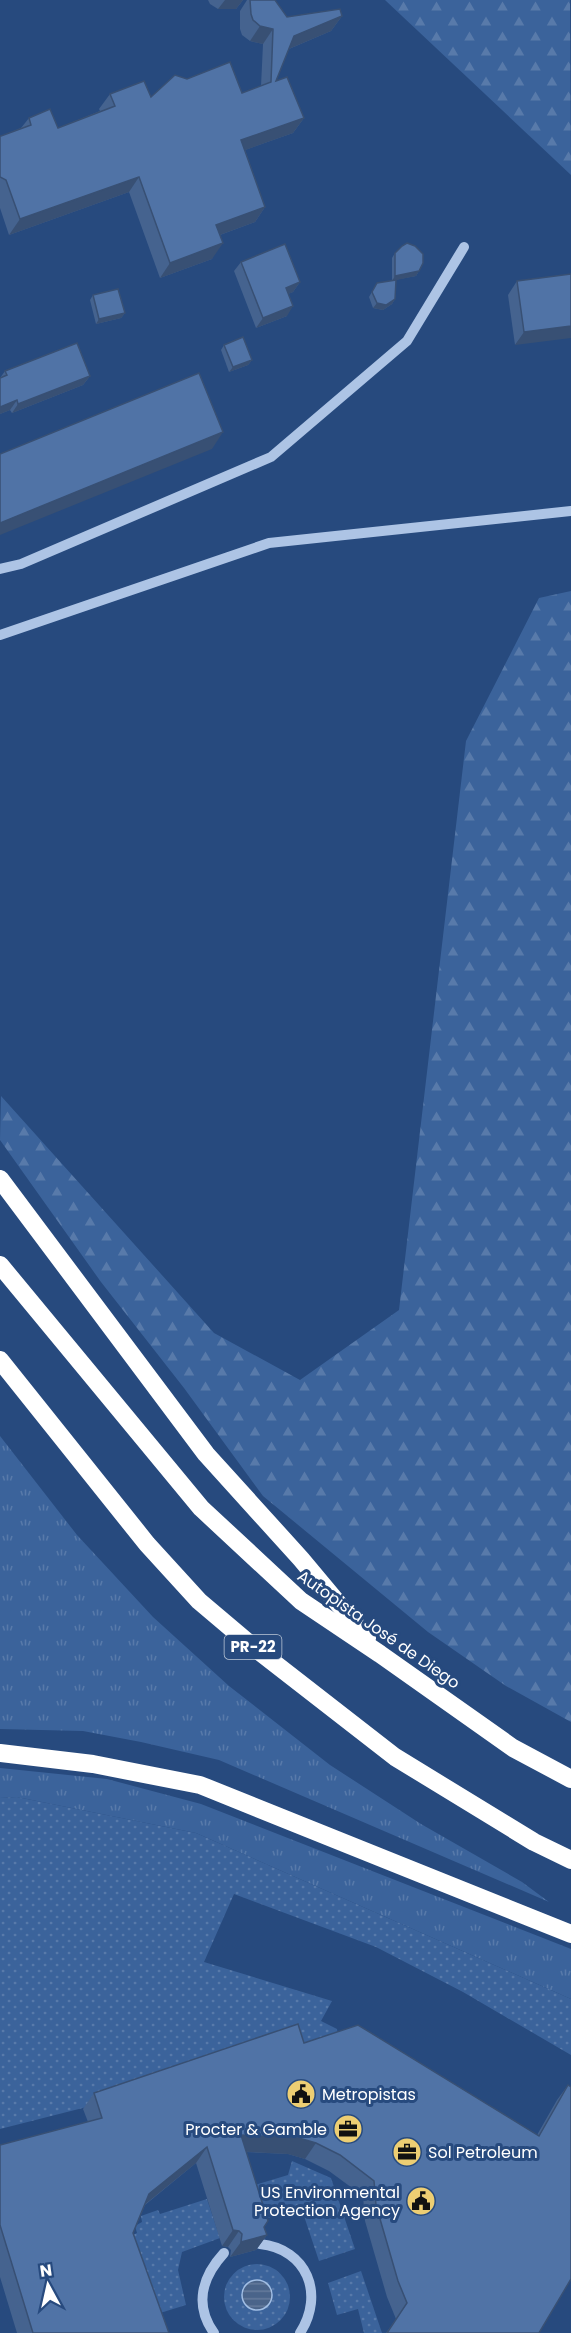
<svg xmlns="http://www.w3.org/2000/svg" width="571" height="2333" font-family="Poppins,sans-serif">
	<style>
		.grass { fill: url(#grass-tufts) }
		.forest { fill: url(#forest-firs) }
		.garden { fill: url(#garden-dots) }
		.water { fill: url(#water-rules); stroke: #a2bfe5; stroke-width: 1.5 }
		.lines { fill: none; stroke-linecap: round; stroke-linejoin: round }
		.minor { stroke: #adc4e5; stroke-width: 10 }
		.highway { stroke: #fff; stroke-width: 18 }
		.wall { fill: #45638f }
		.shaded-wall { fill: #385074 }
		.building { fill: #5073a6; stroke: #385074; stroke-width: 1.5 }
		.labels { text-anchor: middle; stroke-width: 6; stroke-linejoin: round; paint-order: stroke }
		.shield { fill: #274a7e; stroke: #bec9d8; stroke-width: 1.5 }
		.shield-label { font-size: 15px; font-weight: bold; fill: #fff }
		.street-label { font-size: 16px; fill: #fff; stroke: #274a7e }
		.poi-label { font-size: 16px; fill: #fff; stroke: #274a7e; text-anchor: start }
	</style>
	<defs>
		<pattern id="grass-tufts" width="24" height="20" patternUnits="userSpaceOnUse" patternTransform="scale(1.5)"><rect width="24" height="20" fill="#3b639b"/><path d="M3 7l-1-3M5 7V3M7 7l1-3M15 17l-1-3M17 17v-4M19 17l1-3" fill="none" stroke="#587aaa"/></pattern>
		<pattern id="forest-firs" width="22" height="20" patternUnits="userSpaceOnUse" patternTransform="scale(1.5)"><rect width="22" height="20" fill="#3b639b"/><path d="M5 1l3.5 6h-7zM16 11l3.5 6h-7z" fill="#587aaa"/></pattern>
		<pattern id="garden-dots" width="8" height="8" patternUnits="userSpaceOnUse" patternTransform="scale(1.5)"><rect width="8" height="8" fill="#3b639b"/><path d="M2 2h.1M6 6h.1" fill="none" stroke="#587aaa" stroke-width="1.8" stroke-linecap="round"/></pattern>
		<pattern id="water-rules" width="6" height="5" patternUnits="userSpaceOnUse" patternTransform="scale(1.5)"><rect width="6" height="5" fill="#4a648a"/><path d="M0 2.5h6" fill="none" stroke="#657b9c"/></pattern>
	</defs>
	<rect width="100%" height="100%" fill="#274a7e"/>
	<g class="grass">
		<path d="M0,1436L77,1535L153,1617L229,1686L330,1765L421,1824L522,1882L549,1902L219,1760L141,1742L83,1731L0,1729Z"/>
		<path d="M0,1768L107,1779L201,1804L571,1949V1999L196,1833L17,1797L0,1798Z"/>
	</g>
	<g class="forest">
		<path d="M385,0H570L571,175Z"/>
		<path d="M571,591V1722L506,1686L428,1632L263,1496L184,1388L101,1282L0,1140L1,1096L214,1333L300,1380L399,1310L466,741L539,598Z"/>
	</g>
	<g class="garden">
		<path d="M17,1797L196,1833L571,1999V2055L463,1992L376,1947L234,1894L204,1962L332,2001L321,2021L337,2029L339,2043L0,2129V1798Z"/>
		<path d="M292,2161L331,2178L355,2249L319,2261L301,2207L253,2223L242,2189L288,2175Z"/>
		<path d="M207,2199L220,2238L182,2252L178,2270L186,2305L147,2317L127,2238L137,2233L135,2226L142,2222L141,2216L158,2210L160,2214Z"/>
		<circle cx="257" cy="2297" r="33"/>
		<path d="M361,2271L382,2333H364L358,2309L337,2315L328,2283Z"/>
	</g>
	<circle class="water" cx="257" cy="2295" r="15"/>
	<g class="lines">
		<g class="minor">
			<path d="M0,569L21,564L271,457L407,341L464,247"/>
			<path d="M0,635L269,543L571,511"/>
			<path d="M260,2244C307,2249 325,2294 300,2333"/>
			<path d="M214,2333C194,2305 202,2277 224,2253"/>
		</g>
		<g class="highway">
			<path d="M0,1179L206,1454L301,1559L367,1638"/>
			<path d="M0,1265L201,1508L301,1601L380,1654L513,1748L571,1779"/>
			<path d="M0,1360L147,1544L199,1601L251,1645L395,1757L534,1842L571,1860"/>
			<path d="M0,1753L93,1764L200,1785L571,1934"/>
		</g>
	</g>
	<g class="wall">
		<path d="M208,0H243L236,9H218L210,4Z"/>
		<path d="M247,0H275L287,17L342,16L331,31L289,49L276,81L304,118L293,133L245,150L265,207L255,222L220,235L212,259L160,278L129,192L9,235L0,208V136H1L21,128L29,118L58,128L100,111L99,109L110,94L151,97L187,79L242,93L261,86L263,44L250,41L242,35L240,29V11Z"/>
		<path d="M395,253L419,271L416,276L394,280L395,299L392,304L383,310L373,308L369,297L377,283L392,281V258Z"/>
		<path d="M241,262L300,282L293,292L288,294L287,316L256,328L234,271Z"/>
		<path d="M571,274L515,345L508,295L517,281Z"/>
		<path d="M93,295L125,313L121,318L96,324L90,300Z"/>
		<path d="M224,345L252,360L248,365L229,372L221,350Z"/>
		<path d="M5,371L90,376L83,385L12,413L10,410L0,414V378Z"/>
		<path d="M304,2043L537,2135L557,2100L568,2085L539,2333H386L396,2319L387,2297L365,2221L363,2196L329,2171L305,2159L288,2154L246,2152L264,2228L267,2235L256,2250L230,2257L231,2250L228,2247L222,2246L196,2163L145,2205L133,2233L169,2333H17L0,2277V2145L88,2122L83,2109L94,2093Z"/>
	</g>
	<g class="shaded-wall">
		<path d="M225,0H243L236,9H218Z"/>
		<path d="M342,16L331,31L284,51L294,36Z"/>
		<path d="M260,26L273,29L263,44L250,41Z"/>
		<path d="M304,118L293,133L231,155L241,140Z"/>
		<path d="M139,177L129,192L9,235L20,219Z"/>
		<path d="M265,207L255,222L206,240L216,225Z"/>
		<path d="M223,243L212,259L160,278L170,263Z"/>
		<path d="M419,271L416,276L392,281L395,276Z"/>
		<path d="M300,282L293,292L279,298L286,288Z"/>
		<path d="M395,299L392,304L383,310L373,308L377,303Z"/>
		<path d="M293,306L287,316L256,328L263,318Z"/>
		<path d="M125,313L121,318L96,324L99,319Z"/>
		<path d="M571,326V338L515,345L524,332Z"/>
		<path d="M252,360L248,365L229,372L233,367Z"/>
		<path d="M90,376L83,385L12,413L18,404Z"/>
		<path d="M17,400L10,410L0,414V407Z"/>
		<path d="M223,432L212,449L0,535V523Z"/>
		<path d="M241,2135L299,2138L316,2143L305,2159L288,2154L230,2151Z"/>
		<path d="M207,2147L196,2163L138,2210L149,2194Z"/>
		<path d="M268,2221L257,2237L267,2235L256,2250L230,2257L241,2242Z"/>
		<path d="M233,2230L239,2231L228,2247L222,2246Z"/>
	</g>
	<g class="building">
		<path d="M250,0H275L287,17L340,9L342,16L294,36L276,81L287,77L304,118L241,140L265,207L216,225L223,243L170,263L139,177L20,219L6,180L0,177V136H1L31,125L29,118L50,109L58,128L115,106L110,94L144,81L151,97L175,75L187,79L230,62L242,93L271,82L273,29L260,26L253,20L251,14Z"/>
		<path d="M407,243L415,246L423,254V263L419,271L395,276V253L402,246Z"/>
		<path d="M285,244L300,282L286,288L293,306L263,318L241,262Z"/>
		<path d="M571,274V326L524,332L517,281Z"/>
		<path d="M396,280L395,299L386,305L377,303L372,292L377,283Z"/>
		<path d="M118,289L125,313L99,319L93,295Z"/>
		<path d="M243,337L252,360L233,367L224,345Z"/>
		<path d="M77,343L90,376L18,404L17,400L0,407V378L7,375L5,371Z"/>
		<path d="M199,373L223,432L0,523V454Z"/>
		<path d="M298,2024L304,2043L358,2025L539,2136L568,2085L571,2087V2279L539,2333H387L407,2303L398,2281L376,2205L374,2181L340,2155L316,2143L299,2138L241,2135L268,2221L264,2227L267,2235L241,2242L242,2234L239,2231L233,2230L207,2147L149,2194L133,2233L169,2333H33L0,2225V2145L102,2118L94,2093Z"/>
	</g>
	<defs>
		<g id="civic-disc" transform="scale(1.5)"><circle r="9.5" fill="#edce73" stroke="#274a7e"/><path d="M-.6-6.5H3V-4.5H.6V-3L4-1V1h2V6H-6V1h2V-1L-.6-3ZM-1.2 2.5V6h2.4V2.5Z" fill="#111"/></g>
		<g id="office-disc" transform="scale(1.5)"><circle r="9.5" fill="#edce73" stroke="#274a7e"/><path d="M-6-3h4V-5.5h4V-3h4V5H-6ZM-1-4.5V-3h2v-1.5ZM-6 0V1H6V0Z" fill="#111"/></g>
	</defs>
	<g fill-rule="evenodd">
		<use href="#civic-disc" x="301" y="2094"/>
		<use href="#office-disc" x="348" y="2129"/>
		<use href="#office-disc" x="407" y="2152"/>
		<use href="#civic-disc" x="421" y="2201"/>
	</g>
	<g class="labels">
		<rect class="shield" x="224.5" y="1635" width="57" height="24" rx="4.5"/>
		<g class="shield-label">
			<text x="253" y="1652">PR-22</text>
		</g>
		<g class="street-label">
			<text transform="translate(379 1629) rotate(35)" y="6">Autopista José de Diego</text>
		</g>
		<g class="poi-label">
			<text x="322" y="2100">Metropistas</text>
			<text x="327" y="2135" text-anchor="end">Procter &amp; Gamble</text>
			<text x="428" y="2158">Sol Petroleum</text>
			<text x="400" y="2198" text-anchor="end">US Environmental<tspan x="400" dy="18">Protection Agency</tspan></text>
		</g>
	</g>
	<g transform="translate(48 2285) rotate(352)" stroke="#274a7e" stroke-width="4.5" paint-order="stroke">
	<path d="M0-4.5L10 22L0 15L-10 22Z" fill="#ffffff"/>
	<text y="-9" font-size="16" font-weight="bold" text-anchor="middle" fill="#ffffff">N</text>
	</g>
</svg>
